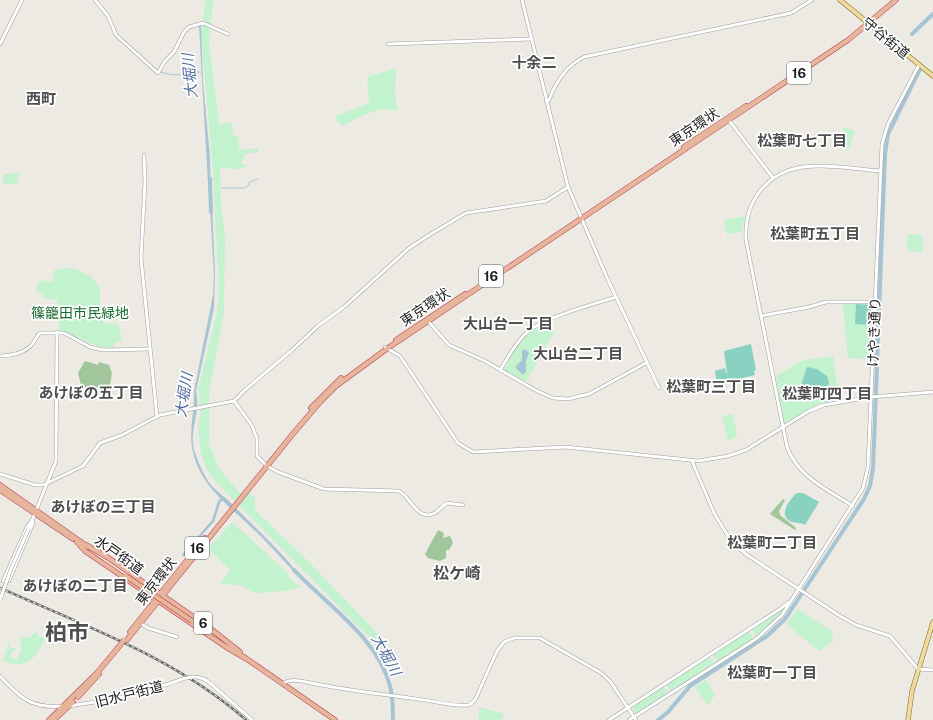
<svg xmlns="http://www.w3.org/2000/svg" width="933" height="720" font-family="'Public Sans','Noto Sans JP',sans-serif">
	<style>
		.forest { fill: #a2c69c }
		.park { fill: #c3f2ce }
		.pitch { fill: #89d2c1 }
		.water { fill: #a7c4d5 }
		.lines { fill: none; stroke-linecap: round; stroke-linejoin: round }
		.stream { stroke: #a7c4d5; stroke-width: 1 }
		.canal { stroke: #a7c4d5; stroke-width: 2.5 }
		.river { stroke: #a7c4d5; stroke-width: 4 }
		.tertiary-casing { stroke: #9d9d9d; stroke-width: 4 }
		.primary-casing { stroke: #826e11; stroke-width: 5 }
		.trunk-casing { stroke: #c13852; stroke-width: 5.5 }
		.tertiary { stroke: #fff; stroke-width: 3 }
		.primary { stroke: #f0daa3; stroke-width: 4 }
		.trunk { stroke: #e6b69c; stroke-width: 4.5 }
		.rail-casing { stroke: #6a6a6a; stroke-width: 2.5 }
		.rail { stroke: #fff; stroke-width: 1; stroke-dasharray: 3; stroke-linecap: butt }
		.tertiary-bridge-casing { stroke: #9d9d9d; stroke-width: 4; stroke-linecap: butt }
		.trunk-bridge-casing { stroke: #c13852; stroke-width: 5.5; stroke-linecap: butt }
		.tertiary-bridge { stroke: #fff; stroke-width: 3 }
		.trunk-bridge { stroke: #e6b69c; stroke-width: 4.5 }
		.labels { text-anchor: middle; stroke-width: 3.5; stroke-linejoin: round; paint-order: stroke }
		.shield { fill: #fff; stroke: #606060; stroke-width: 1 }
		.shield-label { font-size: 13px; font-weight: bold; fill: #1c1c1c }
		.street-label { font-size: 14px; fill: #1c1c1c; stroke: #fff }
		.park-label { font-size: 14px; fill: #186b2b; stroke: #fff }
		.neighbourhood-label { font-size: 15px; font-weight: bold; fill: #4f4f4f; stroke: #fff }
		.water-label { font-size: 15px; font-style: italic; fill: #546e9f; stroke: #fff }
		.quarter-label { font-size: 16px; font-weight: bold; fill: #4f4f4f; stroke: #fff }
		.town-label { font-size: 22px; font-weight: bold; fill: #4f4f4f; stroke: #fff }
	</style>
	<rect width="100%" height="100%" fill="#eceae2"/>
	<g class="forest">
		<path d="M85,361L98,365L99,362L109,365L112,373L110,385L105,387L82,389L78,373Z"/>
		<path d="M783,499L785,500L779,511L780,515L796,528L795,530L770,514Z"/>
		<path d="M438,530L444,533L443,538L450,536L453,543L449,550H446V558L440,561L428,558L425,554Z"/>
	</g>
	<g class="park">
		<path d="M206,0H213L209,43L219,124L221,205L225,237L224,312L209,392V444L219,468L244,498L249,492L255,498V508L258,513L307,560L377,633L384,642L382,654L370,638L215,481L206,467L201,454L198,428L201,409L198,390L217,312L219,288L212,158L201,34Z"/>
		<path d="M396,68L395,89L397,111L381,109L359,117L342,126L334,117L369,103L367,77Z"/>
		<path d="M232,122L233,136H238L239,150L258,148V152L245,154L241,164L248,166L239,169L220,168L219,125Z"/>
		<path d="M844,127L854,131L849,150L838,148Z"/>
		<path d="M19,173L17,185L3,183L4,174Z"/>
		<path d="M745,216L742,231L727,235L724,220Z"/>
		<path d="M908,234L922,235L923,252L907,251Z"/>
		<path d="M73,268L91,276L100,289V303L104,310L103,324L118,323L122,341L114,343L113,349C93,347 78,337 59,330L57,300L42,298L43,295L36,291L38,283L42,280L52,282L55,269Z"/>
		<path d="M843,303L872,304L870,359L848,358Z"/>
		<path d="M550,321L554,333L526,382L505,371V368C516,347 526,330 550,321Z"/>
		<path d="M833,356L839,400L817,405L784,423L776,376L801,361Z"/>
		<path d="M733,414L737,437L728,441L722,416Z"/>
		<path d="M232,522L286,571L290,579L301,587L288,591L254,593L241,585L220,584L230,570L208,549Z"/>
		<path d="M786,606L781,615L756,637L752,629Z"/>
		<path d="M797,609L833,632L831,635L834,640L819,651L786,624Z"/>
		<path d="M37,630L38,636L45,638C38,658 24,671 3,661L8,646L7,642H9L10,648H17L9,656L17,661L18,655L21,653L20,637L30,638L32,634L36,633Z"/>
		<path d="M749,631L754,639L717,661L713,654Z"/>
		<path d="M709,656L714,664L670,691L666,684Z"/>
		<path d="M706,680L715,695L708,706L695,687Z"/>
		<path d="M663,686L668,693L637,713H634L632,706Z"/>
		<path d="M480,707L504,714L502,720H478Z"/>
	</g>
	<g class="pitch">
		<path d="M856,304L871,305L870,325L855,324Z"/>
		<path d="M751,344L756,370L754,371L755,375L717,385L715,371L725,368L726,373L723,374L727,373L724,351Z"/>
		<path d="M807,367L817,369L827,376L829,383L823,400L799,392Z"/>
		<path d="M797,493H803L819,502L805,525C801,522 797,524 792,522C777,516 789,500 797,493Z"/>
	</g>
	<g class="water">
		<path d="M199,26H201L203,81L210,158L211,202L209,201Z"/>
		<path d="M212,205L215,272L214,308L196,391C201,412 189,430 194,450C198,462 204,476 211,485C217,492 225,497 232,504C254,527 278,548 297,572L296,574C281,558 267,542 251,527C228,505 200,485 193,452C188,431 195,412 194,391L213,295L214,276L210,206Z"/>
		<path d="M522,350H526L529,353L526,361V371L523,375L515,367L522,360Z"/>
	</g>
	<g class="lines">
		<g class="stream">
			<path d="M161,72C179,79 185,71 201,72"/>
			<path d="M247,187L250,182L257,179"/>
			<path d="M222,188H245"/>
		</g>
		<path class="canal" d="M183,555L213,521L219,502L223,498"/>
		<g class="river">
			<path d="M912,34L933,14"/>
			<path d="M210,179L211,212"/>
			<path d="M294,570C327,605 378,638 390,686C393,697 393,709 393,720"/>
			<path d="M658,720L668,712L690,686L767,636L785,619L864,499L870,486L873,469L885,154L888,134L920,69"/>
		</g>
		<g class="tertiary-casing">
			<g id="tertiary">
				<path d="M95,0L108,16L116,35L158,73L165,61L174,52L184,32L189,27L203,23L228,34"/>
				<path d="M522,0L568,187L608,280L659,388"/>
				<path d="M0,44L22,0"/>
				<path d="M388,44L532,39"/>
				<path d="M546,101L549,100C556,81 566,66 584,57L791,13L812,0"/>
				<path d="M728,119L773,178"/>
				<path d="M144,155L145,182L141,258L157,417"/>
				<path d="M761,316L809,307L826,302H875"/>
				<path d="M427,320L449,345L485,361L537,391L553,398L568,399L589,394L646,363"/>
				<path d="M385,347L400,356L458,443L473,452L566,447L698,461L728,456L746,450L809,411L824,405L871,397L933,392"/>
				<path d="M0,356C11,356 26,353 33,343C36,339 37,335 40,333H64L90,347L103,350L150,349"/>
				<path d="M500,370C508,358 514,345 525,334C541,318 592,305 616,297"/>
				<path d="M234,401L251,424L257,438V456L267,466L278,472L324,489L399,491C411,497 417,522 435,513C440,510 442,505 447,503L463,505"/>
				<path d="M692,461L714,513L731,541L747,555L840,616L856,625L890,636L918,669L933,670"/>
				<path d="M0,474L35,485H43L83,466L100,443L122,435L160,415L234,401L246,389L291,351L319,325L344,307L408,249L426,237L466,213L546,201L568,187"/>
				<path d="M853,506C828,490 798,477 787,447L746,240C745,223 749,205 760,191C789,154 839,168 880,171"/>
				<path d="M32,520L33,523L9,581H3L27,527Z"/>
				<path d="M29,528L56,461L57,332"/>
				<path d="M140,623L148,628L177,637"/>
				<path d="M0,676C20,698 32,709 63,706"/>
				<path d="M210,683L252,720"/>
				<path d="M284,683C290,678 303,681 311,683C348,691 386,694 424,700C439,702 454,707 469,705L475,700L497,651L504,642L514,638H540L601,673L610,681L636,720"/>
				<path d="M69,706L115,699L165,685"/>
				<path d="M609,720L780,609L789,602"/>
				<path d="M629,720L756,639L782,615L863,488L868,467L882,144L888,124L919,65"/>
			</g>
		</g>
		<g class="primary-casing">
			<g id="primary">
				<path d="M840,0L933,76"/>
				<path d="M908,720L912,691L933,622"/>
			</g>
		</g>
		<g class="trunk-casing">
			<g id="trunk">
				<path d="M684,147L746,106"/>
				<path d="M396,340L465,294"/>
				<path d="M311,408L341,378"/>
				<path d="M0,485L88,547"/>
				<path d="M0,490L73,539"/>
				<path d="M77,542L85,551L226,647L245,658"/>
				<path d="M86,545L107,557L211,629L240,652"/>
				<path d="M130,632L205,538"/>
				<path d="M126,641L292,435L320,402L336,386L388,348L848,40L896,0"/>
				<path d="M244,657L335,720"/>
				<path d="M78,697L99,674"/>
				<path d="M49,720L97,673L117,649"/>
				<path d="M54,720L73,702"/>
			</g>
		</g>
		<use href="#tertiary" class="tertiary"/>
		<use href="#primary" class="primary"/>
		<use href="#trunk" class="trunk"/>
		<g class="rail-casing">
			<path id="rail" d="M0,588C85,626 176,658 246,720"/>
		</g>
		<use href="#rail" class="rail"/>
		<g class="tertiary-bridge-casing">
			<g id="tertiary-bridge">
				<path d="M0,600L11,569L29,528"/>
				<path d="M165,685C182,680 195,671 210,683"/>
			</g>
		</g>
		<g class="trunk-bridge-casing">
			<g id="trunk-bridge">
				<path d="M126,576L192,621"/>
				<path d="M117,649L124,640"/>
			</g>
		</g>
		<use href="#tertiary-bridge" class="tertiary-bridge"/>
		<use href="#trunk-bridge" class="trunk-bridge"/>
	</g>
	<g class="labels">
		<g class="shield">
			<rect x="787" y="62" width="24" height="22" rx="3"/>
			<rect x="479" y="265" width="24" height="22" rx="3"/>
			<rect x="185" y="537" width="24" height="22" rx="3"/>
			<rect x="194" y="612" width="18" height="22" rx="3"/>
		</g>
		<g class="shield-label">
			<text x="799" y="78">16</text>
			<text x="491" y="281">16</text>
			<text x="197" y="553">16</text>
			<text x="203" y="628">6</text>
		</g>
		<g class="street-label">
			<text transform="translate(886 38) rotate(39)" y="5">守谷街道</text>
			<text transform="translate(694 127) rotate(-34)" y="5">東京環状</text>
			<text transform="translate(425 307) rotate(-34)" y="5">東京環状</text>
			<text transform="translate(874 332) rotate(-88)" y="5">けやき通り</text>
			<text transform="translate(119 555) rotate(35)" y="5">水戸街道</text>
			<text transform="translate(156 581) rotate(-52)" y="5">東京環状</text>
			<text transform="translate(129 694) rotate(-14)" y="5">旧水戸街道</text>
		</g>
		<g class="park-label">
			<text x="80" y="318">篠籠田市民緑地</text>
		</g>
		<g class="neighbourhood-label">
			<text x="534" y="68">十余二</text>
			<text x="41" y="104">西町</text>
			<text x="802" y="146">松葉町七丁目</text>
			<text x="815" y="239">松葉町五丁目</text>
			<text x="508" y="329">大山台一丁目</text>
			<text x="578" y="359">大山台二丁目</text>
			<text x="711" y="392">松葉町三丁目</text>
			<text x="91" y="398">あけぼの五丁目</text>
			<text x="827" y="399">松葉町四丁目</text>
			<text x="103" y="512">あけぼの三丁目</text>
			<text x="772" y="548">松葉町二丁目</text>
			<text x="75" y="591">あけぼの二丁目</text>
			<text x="772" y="678">松葉町一丁目</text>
		</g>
		<g class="water-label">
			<text transform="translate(190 76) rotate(-95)" y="5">大堀川</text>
			<text transform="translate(184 395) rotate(-81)" y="5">大堀川</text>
			<text transform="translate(386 655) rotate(61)" y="5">大堀川</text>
		</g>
		<g class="quarter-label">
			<text x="457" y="579">松ケ崎</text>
		</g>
		<g class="town-label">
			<text x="67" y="640">柏市</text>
		</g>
	</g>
</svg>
